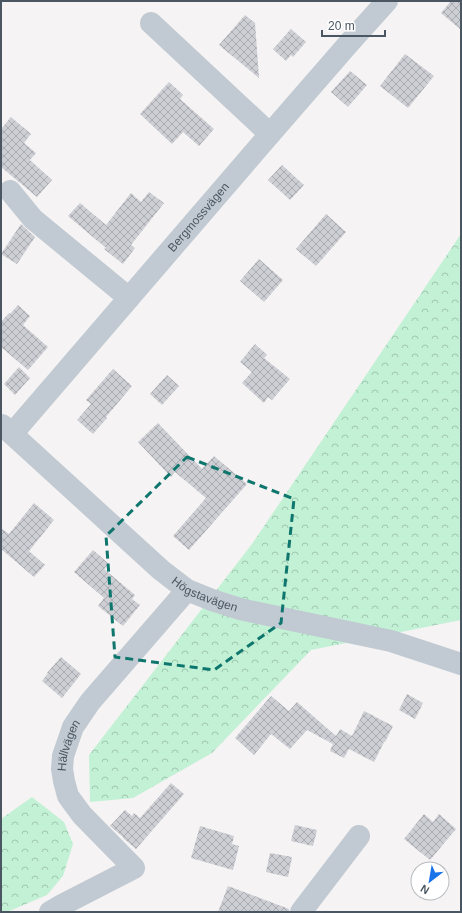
<svg xmlns="http://www.w3.org/2000/svg" width="462" height="913" font-family="Helvetica,sans-serif">
	<style>
		.forest { fill: url(#forest-crowns) }
		.building { fill: url(#building-cross-hatch) }
		.lines { fill: none; stroke-linecap: round; stroke-linejoin: round }
		.minor { stroke: #c1cad2; stroke-width: 22 }
		.marked { fill: none; stroke: #0f766e; stroke-width: 3; stroke-dasharray: 8 5; stroke-linejoin: round }
		.labels { text-anchor: middle; stroke-width: 3.5; stroke-linejoin: round; paint-order: stroke }
		.street-label { font-size: 12px; fill: #4a5661; stroke: #fff }
	</style>
	<defs>
		<pattern id="forest-crowns" width="20" height="18" patternUnits="userSpaceOnUse"><rect width="20" height="18" fill="#c3f1d5"/><path d="M2 6a3 3 0 1 1 6 0M12 15a3 3 0 1 1 6 0" fill="none" stroke="#a0c6b0"/></pattern>
		<pattern id="building-cross-hatch" width="8" height="8" patternUnits="userSpaceOnUse"><rect width="8" height="8" fill="#cdcfd5"/><path d="M0 0l8 8M0 8l8-8" fill="none" stroke="#a8abb0"/></pattern>
	</defs>
	<rect width="100%" height="100%" fill="#f5f3f3"/>
	<g class="forest">
		<path d="M461,234V620L311,650L212,753L133,798L90,802L89,755L252,544Z"/>
		<path d="M32,797L64,822L73,844L63,876L47,895L7,912H1V819Z"/>
	</g>
	<g class="building">
		<path d="M451,1H461V30L441,13Z"/>
		<path d="M245,15L255,23L259,78L219,45Z"/>
		<path d="M291,29L306,42L293,57L291,55L286,61L273,49Z"/>
		<path d="M405,54L434,76L408,108L380,86Z"/>
		<path d="M350,71L367,85L348,107L331,92Z"/>
		<path d="M169,82L183,95L180,99L214,129L199,146L183,132L172,144L140,114Z"/>
		<path d="M11,117L31,134L24,143L36,153L30,160L52,180L37,197L1,167V129Z"/>
		<path d="M282,165L304,185L290,200L268,180Z"/>
		<path d="M149,192L164,203L131,245L135,248L123,264L104,249L106,248L68,216L80,203L106,225L131,193L141,202Z"/>
		<path d="M326,214L346,232L316,266L296,249Z"/>
		<path d="M21,224L35,237L17,264L1,254Z"/>
		<path d="M259,259L283,280L264,302L240,281Z"/>
		<path d="M18,305L30,316L23,325L48,347L28,370L1,347V322L9,313L10,314Z"/>
		<path d="M255,344L267,355L264,358L290,379L272,400L268,397L264,403L242,383L252,372L240,362Z"/>
		<path d="M19,367L30,378L15,395L4,384Z"/>
		<path d="M113,369L132,386L106,417L107,418L93,434L77,420L91,404L86,400Z"/>
		<path d="M167,375L179,386L162,405L150,394Z"/>
		<path d="M158,423L202,469L214,456L247,484L189,550L173,536L206,498L175,472L171,477L138,442Z"/>
		<path d="M34,503L54,520L29,551L45,565L34,577L1,549V528L9,534Z"/>
		<path d="M93,550L109,564L104,569L135,595L132,599L140,605L123,626L98,606L104,598L74,572Z"/>
		<path d="M61,657L81,674L62,698L42,681L48,673H47Z"/>
		<path d="M407,694L423,703L415,719L399,710Z"/>
		<path d="M271,696L289,711L297,702L336,736L340,729L352,736L364,711L393,726L385,742H384L374,762L349,749L344,758L330,751L333,744L307,730L290,749L271,734L254,755L235,738Z"/>
		<path d="M171,783L184,794L136,849L123,838V837L110,826L125,810L132,816L134,813L140,818Z"/>
		<path d="M424,814L433,822L439,814L456,829L430,860L404,839Z"/>
		<path d="M295,825L317,830L313,846L291,841Z"/>
		<path d="M200,826L234,836L232,844L239,846L233,870L191,858Z"/>
		<path d="M270,853L292,857L288,877L266,872Z"/>
		<path d="M228,886L289,909V912H218Z"/>
	</g>
	<g class="lines">
		<g class="minor">
			<path d="M151,23L270,134"/>
			<path d="M10,191L33,219L129,298"/>
			<path id="s1" d="M2,425L161,570L187,590L212,600L240,609L282,618L391,641L461,664"/>
			<path id="s2" d="M12,434L270,134L350,42L387,1"/>
			<path id="s3" d="M50,912L62,905L134,868L82,815L68,796L64,781L62,769L63,756L73,727L90,702L187,590"/>
			<path d="M301,912L359,836"/>
		</g>
	</g>
	<path class="marked" d="M187,457L294,499L281,623L214,670L115,657L106,536Z"/>
	<g class="labels">
		<g class="street-label">
			<text dy="4" stroke="none"><textPath href="#s2" startOffset="286">Bergmossvägen</textPath></text>
			<text dy="4" stroke="none"><textPath href="#s1" startOffset="266">Högstavägen</textPath></text>
			<text dy="4" stroke="none"><textPath href="#s3" startOffset="245">Hällvägen</textPath></text>
		</g>
	</g>
	<rect width="462" height="913" fill="none" stroke="#4a5661" stroke-width="4"/>
	<g transform="translate(430 881) rotate(211)"><circle r="19" fill="#ffffff" stroke="#b7bbc0"/>
	<path d="M0-3L7 15L0 10L-7 15Z" fill="#1a73e8"/>
	<text y="-6" font-size="11" font-weight="bold" text-anchor="middle" fill="#4a5661">N</text>
	</g>
	<path d="M322 30v6h63v-6" fill="none" stroke="#4a5661" stroke-width="2"/>
	<text x="328" y="30" font-size="12" fill="#4a5661" stroke="#ffffff" stroke-width="3" paint-order="stroke">20 m</text>
</svg>
